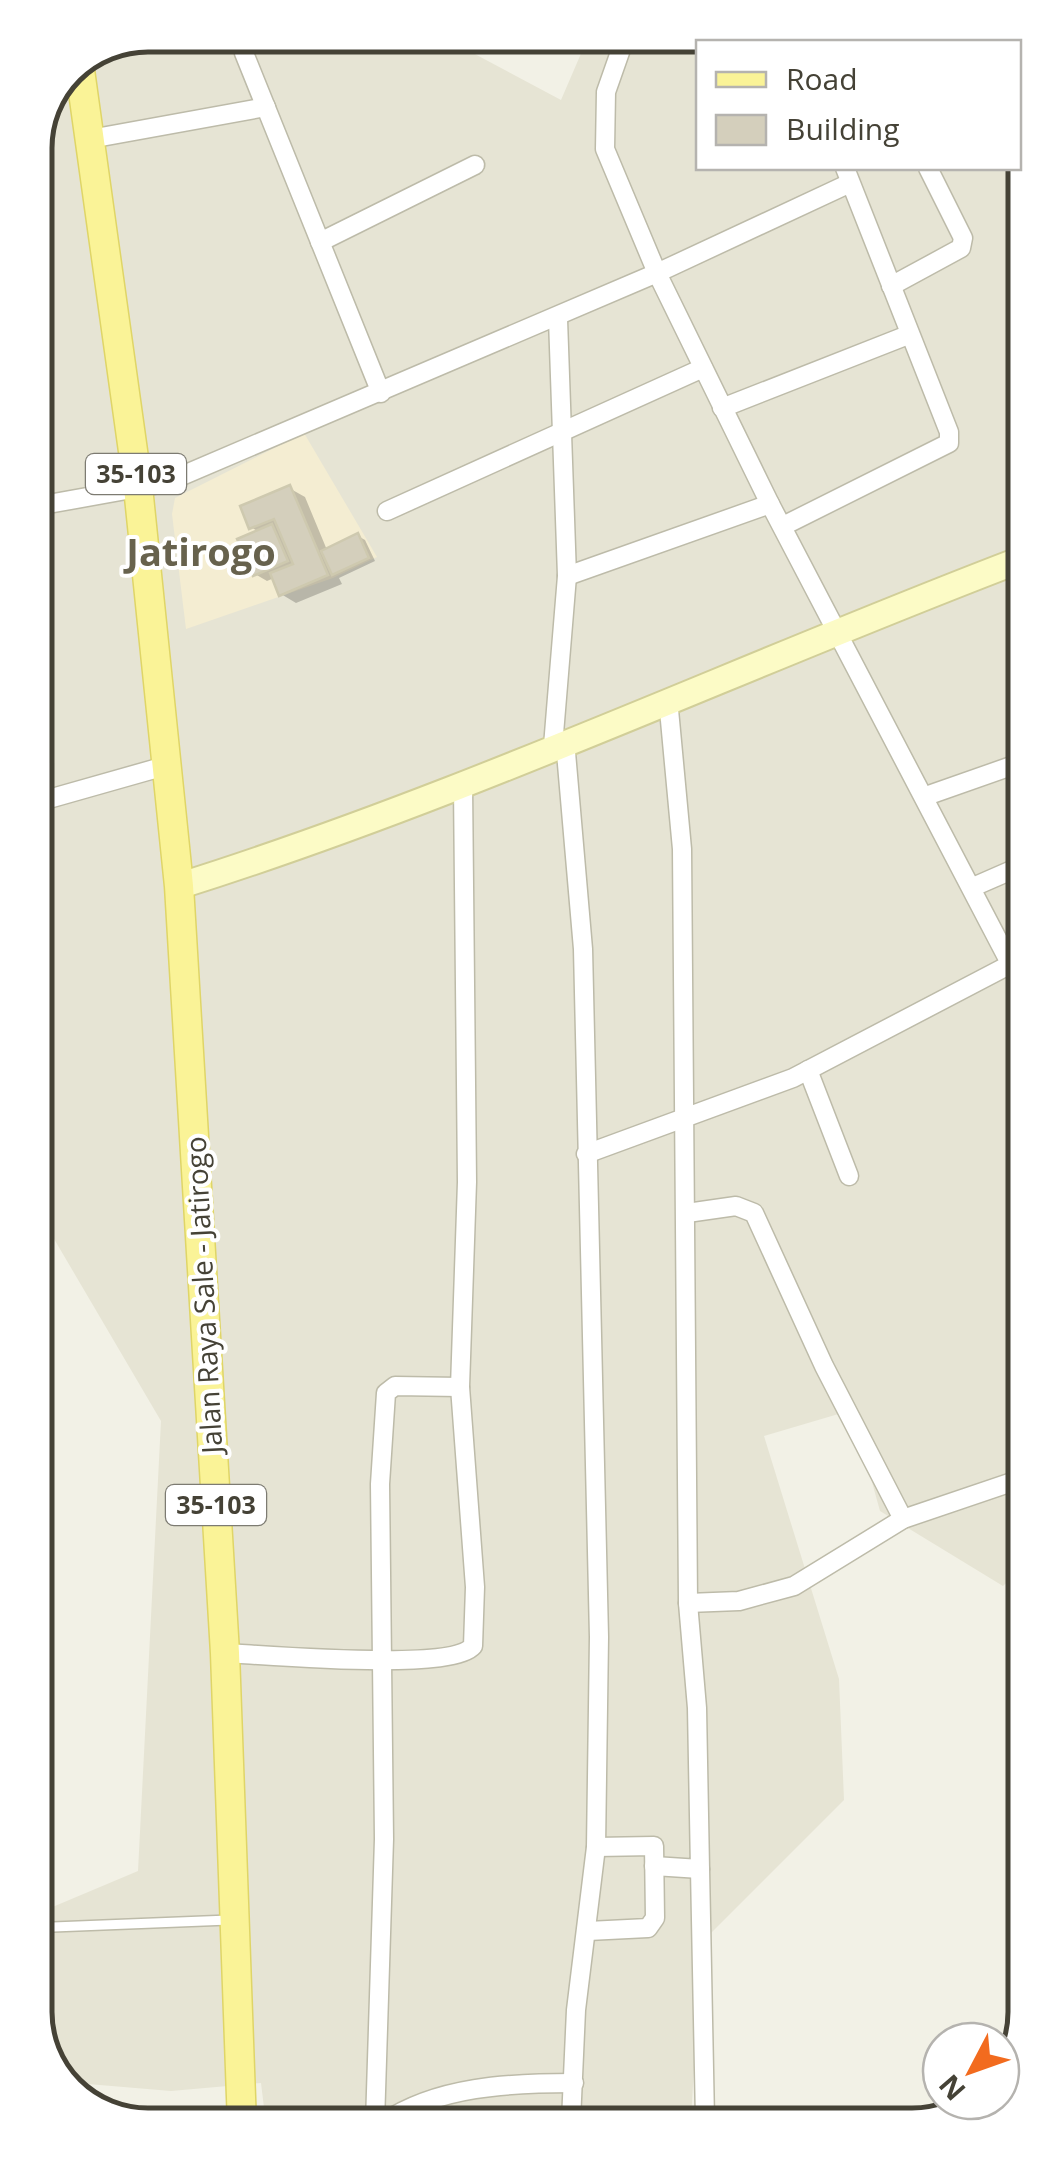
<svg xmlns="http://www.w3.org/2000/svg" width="1061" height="2161" font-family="'Open Sans',sans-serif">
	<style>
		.residential { fill: #e6e4d4 }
		.commercial { fill: #f4edd2 }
		.shadow { fill: #0003 }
		.building { fill: #d4cfbc; stroke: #cec9af; stroke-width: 2.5 }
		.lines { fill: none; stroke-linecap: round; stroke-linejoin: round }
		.lane-casing { stroke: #bdbba9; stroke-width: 12 }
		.street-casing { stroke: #bdbba9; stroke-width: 21 }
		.secondary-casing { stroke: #d1ce98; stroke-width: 29 }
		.primary-casing { stroke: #dfd567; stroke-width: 31 }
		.lane { stroke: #fff; stroke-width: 9 }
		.street { stroke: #fff; stroke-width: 18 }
		.secondary { stroke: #fcfbc6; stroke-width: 25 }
		.primary { stroke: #faf397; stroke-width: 28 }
		.labels { text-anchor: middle; stroke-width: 8; stroke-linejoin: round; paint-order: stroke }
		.shield { fill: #fff; stroke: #7d7b72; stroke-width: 2.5 }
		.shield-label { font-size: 25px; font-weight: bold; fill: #454236 }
		.street-label { font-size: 28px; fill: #454236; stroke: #fff }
		.district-label { font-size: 38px; font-weight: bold; fill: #67624d; stroke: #fff }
		.rim { fill: none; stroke: #454236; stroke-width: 5 }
	</style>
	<rect width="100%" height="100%" fill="#f2f1e6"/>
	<path class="residential" d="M148,35H439L561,100L589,35H826L831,42H698V168H1018L1024,1566L1003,1586L880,1511L852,1410L764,1436L839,1679L844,1800L701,1943L691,2120L266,2124L261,2083L171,2091L64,2082L43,2056V1911L138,1871L161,1421L40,1215L35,141L69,68Z"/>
	<path class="commercial" d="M304,433L377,557L333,578L186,629L172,514L175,498Z"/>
	<path class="shadow" d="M289,488L305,497L327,550L358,536L365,540L375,561L339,578L342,584L296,603L281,594L274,578L267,581L255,574L259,532L251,527Z"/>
	<g class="building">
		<path d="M290,485L328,575L279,596L270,573L293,564L274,519L249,529L240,506Z"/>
		<path d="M272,524L288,561L253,576L237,539Z"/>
		<path d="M358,533L369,558L332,575L321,551Z"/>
	</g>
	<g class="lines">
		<g class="lane-casing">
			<path id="lane" d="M53,1927L229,1920"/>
		</g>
		<g class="street-casing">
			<g id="street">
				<path d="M244,35V53L381,393"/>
				<path d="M626,35L606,92L605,149L657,273L848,184"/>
				<path d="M90,139L266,107"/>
				<path d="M320,242L475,165"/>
				<path d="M891,286L961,248L963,238L928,168"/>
				<path d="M722,408L908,335"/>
				<path d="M37,506L165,483L657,273L770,504L1021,984"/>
				<path d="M387,511L703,368"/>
				<path d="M783,526L949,443V432L845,168"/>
				<path d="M567,576L770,504"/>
				<path d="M565,741L583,949L599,1637L596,1847L576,2010L571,2121"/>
				<path d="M553,746L567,576L558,319"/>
				<path d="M926,796L1020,763"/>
				<path d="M38,802L165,766"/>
				<path d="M973,887L1021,866"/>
				<path d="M808,1070L849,1176"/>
				<path d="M586,1154L793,1078L1011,964"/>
				<path d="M687,1213L736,1206L754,1213L824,1366L903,1519"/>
				<path d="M688,1603L739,1601L794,1586L903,1519L1024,1478"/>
				<path d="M225,1653C266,1655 451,1672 473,1646L475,1587L460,1387L467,1182L463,786"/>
				<path d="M654,1866L700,1869L697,1708L688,1603L682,849L668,699"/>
				<path d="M700,1869L705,2120"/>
				<path d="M588,1931L648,1928L655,1918L654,1846L596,1847"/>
				<path d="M375,2123L384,1839L380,1484L386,1393L395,1386L460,1387"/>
				<path d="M383,2123C437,2086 510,2083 574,2083"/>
			</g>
		</g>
		<g class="secondary-casing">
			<path id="secondary" d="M179,886C465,796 739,667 1020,560"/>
		</g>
		<g class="primary-casing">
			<path id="primary" d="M79,63L138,487L179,886L225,1653L242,2125"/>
		</g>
		<use href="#lane" class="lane"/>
		<use href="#street" class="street"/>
		<use href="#secondary" class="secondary"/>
		<use href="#primary" class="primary"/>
	</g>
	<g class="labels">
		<g class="shield">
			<rect x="86" y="454" width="100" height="40" rx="8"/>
			<rect x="166" y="1485" width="100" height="40" rx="8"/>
		</g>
		<g class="shield-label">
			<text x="136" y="483">35-103</text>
			<text x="216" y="1514">35-103</text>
		</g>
		<g class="street-label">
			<text transform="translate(204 1295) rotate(-93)" y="10">Jalan Raya Sale - Jatirogo</text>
		</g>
		<g class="district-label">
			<text x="201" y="566">Jatirogo</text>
		</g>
	</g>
	<path d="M0 0H1061V2161H0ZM148 52H912A96 96 0 0 1 1008 148V2012A96 96 0 0 1 912 2108H148A96 96 0 0 1 52 2012V148A96 96 0 0 1 148 52Z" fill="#fff" fill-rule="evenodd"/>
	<path class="rim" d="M148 52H912A96 96 0 0 1 1008 148V2012A96 96 0 0 1 912 2108H148A96 96 0 0 1 52 2012V148A96 96 0 0 1 148 52Z"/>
	<rect x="696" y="40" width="325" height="130" fill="#ffffff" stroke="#b5b3af" stroke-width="2.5"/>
	<rect x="716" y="72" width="50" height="15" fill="#faf397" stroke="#b5b3af" stroke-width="2.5"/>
	<text x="786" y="90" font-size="30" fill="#454236">Road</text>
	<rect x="716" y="115" width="50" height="30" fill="#d4cfbc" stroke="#b5b3af" stroke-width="2.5"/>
	<text x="786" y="140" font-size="30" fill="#454236">Building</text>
	<g transform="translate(971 2071) rotate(229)"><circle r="48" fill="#ffffff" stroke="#b5b3af" stroke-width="2.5"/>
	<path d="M0-8L18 38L0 25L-18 38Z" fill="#f26b1e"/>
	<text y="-15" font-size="28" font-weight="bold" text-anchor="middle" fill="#454236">N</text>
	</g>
</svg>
